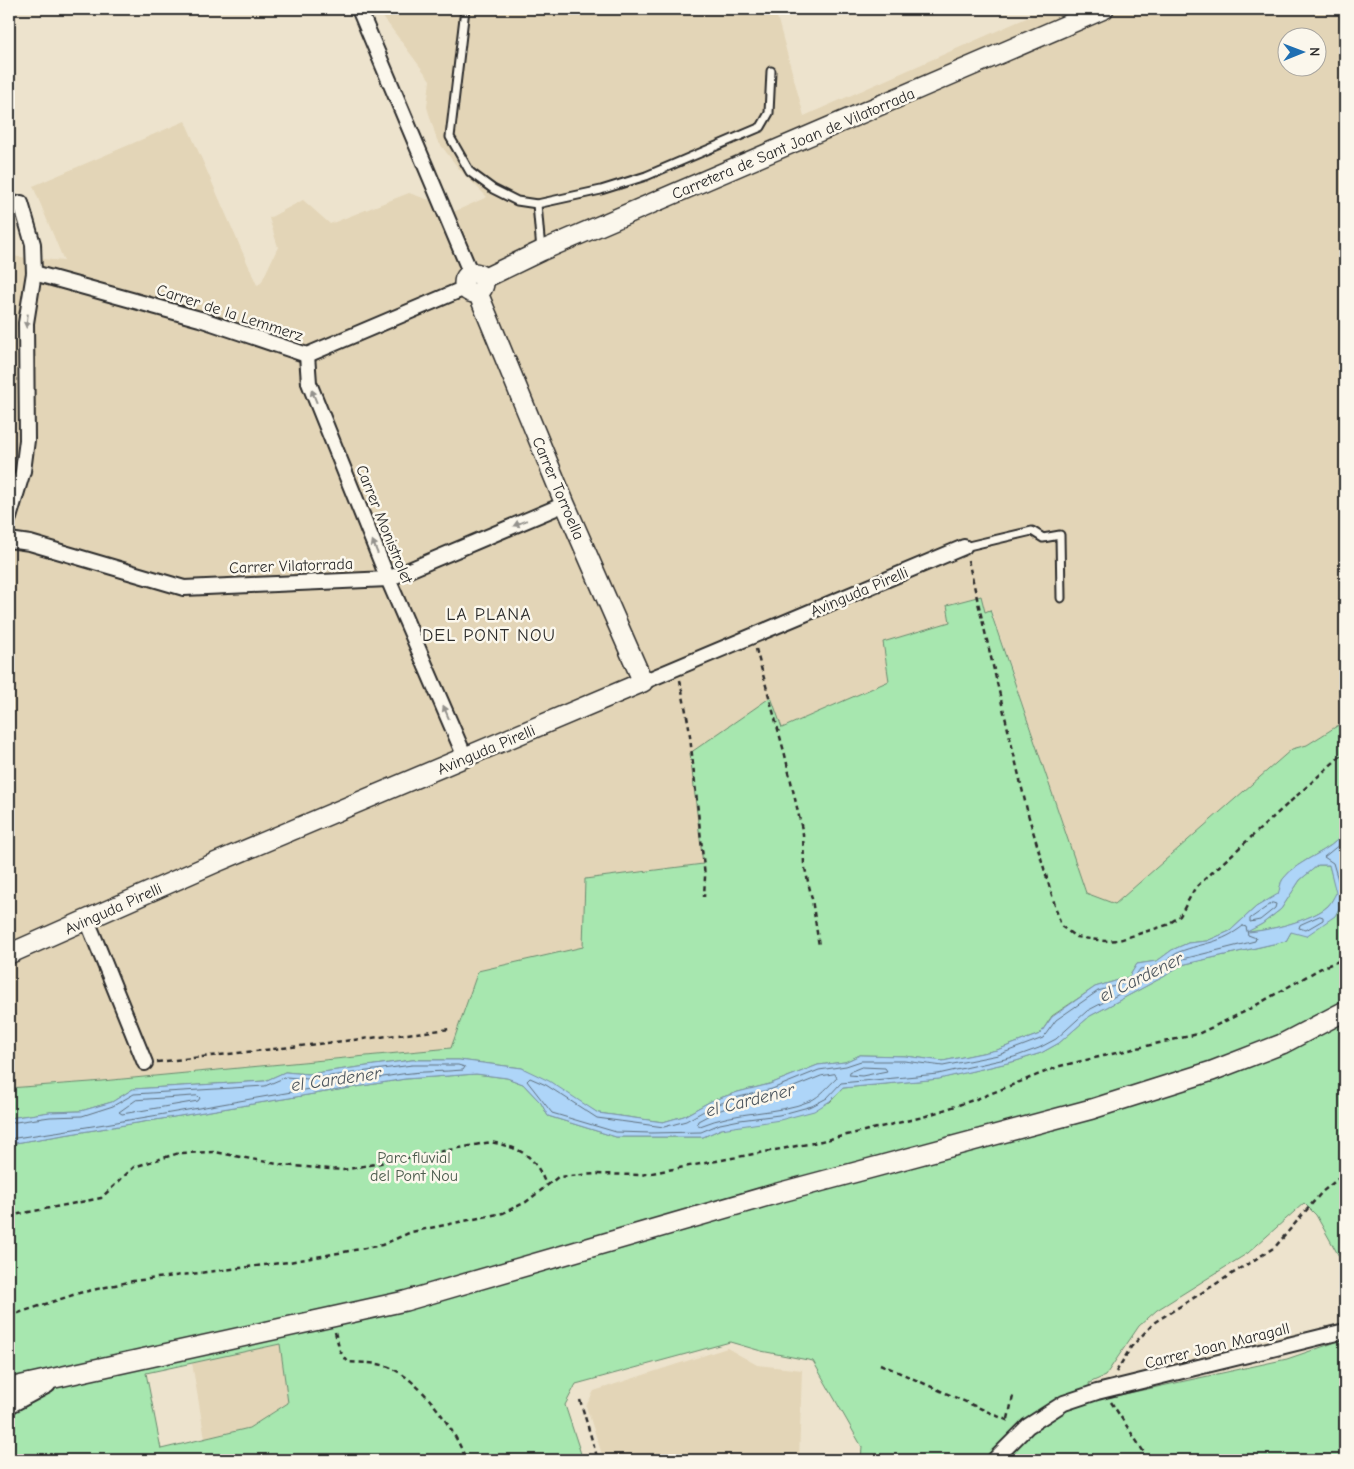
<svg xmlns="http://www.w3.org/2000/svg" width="1354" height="1469" font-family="'Comic Neue',sans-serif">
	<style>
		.built { fill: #e3d5b7; fill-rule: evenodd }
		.green { fill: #a7e7af; stroke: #69896d; fill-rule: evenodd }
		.water { fill: #aed5f8; stroke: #7a91a6; fill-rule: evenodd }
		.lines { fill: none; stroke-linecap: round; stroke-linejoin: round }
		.shore { stroke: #5f6f7d; stroke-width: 1 }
		.lane-casing { stroke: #2b2b2b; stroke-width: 11 }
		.street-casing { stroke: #2b2b2b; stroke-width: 18 }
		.secondary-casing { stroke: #2b2b2b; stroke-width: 22 }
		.path { stroke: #2b2b2b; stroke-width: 2.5; stroke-dasharray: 5 4; stroke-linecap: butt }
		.lane { stroke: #fbf7ec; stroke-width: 7 }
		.street { stroke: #fbf7ec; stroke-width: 14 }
		.secondary { stroke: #fbf7ec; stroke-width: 19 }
		.oneway { fill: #93918c }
		.labels { text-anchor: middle; stroke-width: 5; stroke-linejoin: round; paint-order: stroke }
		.street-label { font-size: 16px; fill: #2b2b2b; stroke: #fbf7ec }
		.park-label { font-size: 16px; fill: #4a5a4c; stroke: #fbf7ec }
		.neighbourhood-label { font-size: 18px; letter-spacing: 1px; fill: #2b2b2b; stroke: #fbf7ec }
		.water-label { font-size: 18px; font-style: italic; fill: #4c565e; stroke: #fbf7ec }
	</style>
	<rect width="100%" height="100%" fill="#ede3cd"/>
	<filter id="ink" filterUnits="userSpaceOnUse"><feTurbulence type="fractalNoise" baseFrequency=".02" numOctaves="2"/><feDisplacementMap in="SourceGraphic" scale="10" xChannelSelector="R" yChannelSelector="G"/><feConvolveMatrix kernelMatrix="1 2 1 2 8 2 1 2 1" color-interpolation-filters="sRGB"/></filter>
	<g filter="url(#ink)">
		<g class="built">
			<path d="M377,9H775L804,116L1040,12L1038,9H1345V721L1307,745L1292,749L1115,904L1086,893L991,610L985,612L980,596L947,605L951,622L883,642L889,681L782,728L771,697L703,864L585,879L583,947L478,971L451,1048L91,1082L9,1088V256L64,261L33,186L185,121L257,285L261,283L278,247L269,218L303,200L330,224L409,193L438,203L449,214L487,197L459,169L437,140L427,107L430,80ZM1286,38H1316V68H1286Z"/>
			<path d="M280,1344L288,1403L249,1428L205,1439L192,1363Z"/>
			<path d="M727,1348L757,1365L802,1370L799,1460H604L586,1406L594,1391Z"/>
		</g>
		<g class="green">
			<path d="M981,596L985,612L990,610L1086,893L1115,904L1292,749L1307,745L1345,721V831C1331,853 1299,858 1283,879C1280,883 1280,890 1279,894L1256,907L1230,931L1207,941L1188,943L1172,950L1157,961L1137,964L1129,977L1095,987L1052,1016L1040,1034L997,1050L943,1061L905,1056L860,1055L845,1062L818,1065L770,1084L738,1092L711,1101L684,1116L663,1122L598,1113L522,1068L459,1060H412L308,1074L285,1072L265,1081L133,1089L112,1102L81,1111L50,1112L9,1118V1088L91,1082L451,1048L478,971L583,947L585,879L703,864L690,753L771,697L782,728L889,681L883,642L950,622L947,605Z"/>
			<path d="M1318,865H1329L1337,893C1334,897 1331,903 1328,906C1311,921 1268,931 1246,932L1262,924L1281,909L1300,880Z"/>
			<path d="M1344,897L1345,1267L1316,1215L1304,1203L1248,1253L1157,1310L1139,1326L1105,1376L1089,1383L1092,1401L1287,1359L1345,1339V1460H861L862,1447L813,1361L761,1351L730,1342L576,1384L565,1405L583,1460H9V1428L13,1419L9,1396V1144L405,1079L476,1074L507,1078L523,1084L541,1103L548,1116L616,1137H703L721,1129L830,1102L843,1088L938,1079L1016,1061L1041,1053L1059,1043L1090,1016L1165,976L1181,965L1286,941L1291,932L1341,906ZM280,1344L288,1403L249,1428L161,1449L146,1373Z"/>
		</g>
		<path class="water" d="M1345,831V897L1335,916L1306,936L1291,932L1286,941L1181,965L1165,976L1090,1016L1059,1043L1041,1053L1016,1061L939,1079L843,1088L830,1101L814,1111L780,1120L721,1129L703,1137H616L548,1116L541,1103L523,1084L507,1078L476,1074L405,1079L9,1144V1118L50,1112L81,1111L112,1102L133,1089L265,1081L285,1072L308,1074L412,1060H459L522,1068L549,1081L598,1113L663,1122L684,1116L711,1101L738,1092L770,1084L818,1065L845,1062L860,1055L905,1056L943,1061L997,1050L1040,1034L1052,1017L1095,987L1129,977L1137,964L1157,961L1172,950L1188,943L1207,941L1230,931L1256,907L1278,894C1280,890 1280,883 1283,879C1299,858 1331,853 1345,831ZM1318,865H1329L1336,893C1334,897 1331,903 1328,906C1313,920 1268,931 1247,932L1262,924L1281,909L1300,880Z"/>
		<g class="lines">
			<g class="shore">
				<path d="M1345,840L1324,857L1333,863L1342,893L1345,894"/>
				<path d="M1273,903L1276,904L1275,908L1260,920L1250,922V919Z"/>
				<path d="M1320,916L1323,917V920L1306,930L1299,928L1300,925Z"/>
				<path d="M1243,926L1246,927L1248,935L1256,938L1255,941L1179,960L1163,971L1087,1011L1056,1039L1039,1048L1014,1057L938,1074L841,1083L827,1098L812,1106L779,1115L740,1120L720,1124L701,1132L651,1133L616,1132L552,1113L527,1081L530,1078L546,1085L597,1118L664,1127L686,1121L713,1106L739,1097L772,1089L819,1070L846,1066L861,1061H904L943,1066L998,1055L1043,1038L1056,1020L1098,991L1132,981L1140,969C1146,968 1154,968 1159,965C1167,962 1172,955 1179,952C1205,942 1220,944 1243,926Z"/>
				<path d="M862,1067L885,1068L887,1071L862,1076L849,1075L850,1072Z"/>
				<path d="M835,1074L837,1078C828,1086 821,1096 810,1101C776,1115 738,1110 700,1126L697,1124L698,1121L715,1112L741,1103L774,1095L821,1076Z"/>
				<path d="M198,1096L200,1098L198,1101L122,1114L119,1112L136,1100Z"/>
				<path d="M9,1123L50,1117L82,1116L113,1106L134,1094L265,1086L286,1077L308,1079L412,1065H458L465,1067L463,1070C443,1072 422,1071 402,1074C271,1094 140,1120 9,1139"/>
			</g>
			<g class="lane-casing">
				<g id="lane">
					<path d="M465,9L450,137L470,172L493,189L517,201L537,204L601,190L646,176L761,127L769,113L771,71"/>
					<path d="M537,204L541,250"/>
					<path d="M964,547L1032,531L1043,538L1060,535L1061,598"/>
				</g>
			</g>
			<g class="street-casing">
				<g id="street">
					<path d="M359,9L471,274"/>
					<path d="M34,273L200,319L307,355L465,288"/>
					<path d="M307,355L309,383L388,579L465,757"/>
					<path d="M9,518L23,471L27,440L26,323L34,273L33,244L21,203"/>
					<path d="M9,540L30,543L184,588L388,579L565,504"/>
					<path d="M643,682L964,547"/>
					<path d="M87,920L145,1063"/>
					<path d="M9,1406L48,1385"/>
					<path d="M994,1460L1028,1426L1064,1403L1097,1392L1345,1331"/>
				</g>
			</g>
			<g class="secondary-casing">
				<g id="secondary">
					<circle cx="474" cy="283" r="10"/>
					<path d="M483,279L541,251L1104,9"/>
					<path d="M9,954L217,862L643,682L565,504L478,293"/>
					<path d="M9,1388L405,1301L778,1193L1092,1109L1212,1071L1282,1044L1345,1011"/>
				</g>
			</g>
			<g class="path">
				<path d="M1050,9L1053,14"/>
				<path d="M968,560L1028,814L1061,926L1076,937L1105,941L1119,940L1167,925L1180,916L1195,888L1345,752"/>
				<path d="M756,649L785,755L803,834L804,864L812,899L819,946"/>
				<path d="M680,680L689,727L705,877L704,897"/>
				<path d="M157,1062L451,1029"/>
				<path d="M9,1216L101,1198L134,1167L179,1153L215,1152L282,1165L343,1170L491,1142C522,1149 534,1154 546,1185"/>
				<path d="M9,1316L79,1293L133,1281L289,1262L382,1245L411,1232L503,1213L526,1202L558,1177L595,1174L641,1175L813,1143L923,1117L982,1097L1060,1066L1198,1034L1244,1012L1323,967L1339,961L1344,953L1345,954"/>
				<path d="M335,1332L340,1351L348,1362C362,1363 378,1362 391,1368C422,1382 455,1429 466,1460"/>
				<path d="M880,1364L1011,1422"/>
				<path d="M1116,1372L1131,1347L1155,1322L1275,1247L1322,1192L1345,1173"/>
				<path d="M580,1400L598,1460"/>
				<path d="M1111,1402L1149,1460"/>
				<path d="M1008,1419L1013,1396"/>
			</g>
			<use href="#lane" class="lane"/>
			<use href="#street" class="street"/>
			<use href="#secondary" class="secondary"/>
		</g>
		<defs><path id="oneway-solid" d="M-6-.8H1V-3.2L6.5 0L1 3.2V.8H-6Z" transform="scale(1.25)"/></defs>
		<g class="oneway">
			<use href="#oneway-solid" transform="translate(27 321) rotate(96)"/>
			<use href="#oneway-solid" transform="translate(314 396) rotate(-112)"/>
			<use href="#oneway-solid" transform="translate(520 523) rotate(157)"/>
			<use href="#oneway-solid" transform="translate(375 547) rotate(-112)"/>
			<use href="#oneway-solid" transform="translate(446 712) rotate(-113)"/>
		</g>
	</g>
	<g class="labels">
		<g class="street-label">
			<text transform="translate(793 143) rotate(-23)" y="6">Carretera de Sant Joan de Vilatorrada</text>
			<text transform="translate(230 312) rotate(18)" y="6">Carrer de la Lemmerz</text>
			<text transform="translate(559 488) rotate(67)" y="6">Carrer Torroella</text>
			<text transform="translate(385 524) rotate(68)" y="6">Carrer Monistrolet</text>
			<text transform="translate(291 565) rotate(-2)" y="6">Carrer Vilatorrada</text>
			<text transform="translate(859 591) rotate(-23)" y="6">Avinguda Pirelli</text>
			<text transform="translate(486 749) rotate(-23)" y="6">Avinguda Pirelli</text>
			<text transform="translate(113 908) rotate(-24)" y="6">Avinguda Pirelli</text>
			<text transform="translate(1217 1345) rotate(-14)" y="6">Carrer Joan Maragall</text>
		</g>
		<g class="park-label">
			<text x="414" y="1163">Parc fluvial<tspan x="414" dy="18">del Pont Nou</tspan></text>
		</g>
		<g class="neighbourhood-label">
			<text x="489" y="620">LA PLANA<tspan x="489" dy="21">DEL PONT NOU</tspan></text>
		</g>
		<g class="water-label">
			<text transform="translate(1141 977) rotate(-26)" y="6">el Cardener</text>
			<text transform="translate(336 1079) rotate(-8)" y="6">el Cardener</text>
			<text transform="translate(750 1100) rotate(-14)" y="6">el Cardener</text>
		</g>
	</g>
	<rect width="1354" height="1469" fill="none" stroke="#fbf7ec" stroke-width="30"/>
	<rect x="15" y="15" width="1324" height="1439" fill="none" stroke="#2b2b2b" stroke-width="2" filter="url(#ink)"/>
	<g transform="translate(1302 52) rotate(89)"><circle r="24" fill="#fbf7ec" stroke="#a8a59f"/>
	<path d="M0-4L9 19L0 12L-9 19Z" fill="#1f6fb2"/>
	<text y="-8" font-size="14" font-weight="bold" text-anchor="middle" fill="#2b2b2b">N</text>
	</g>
</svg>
